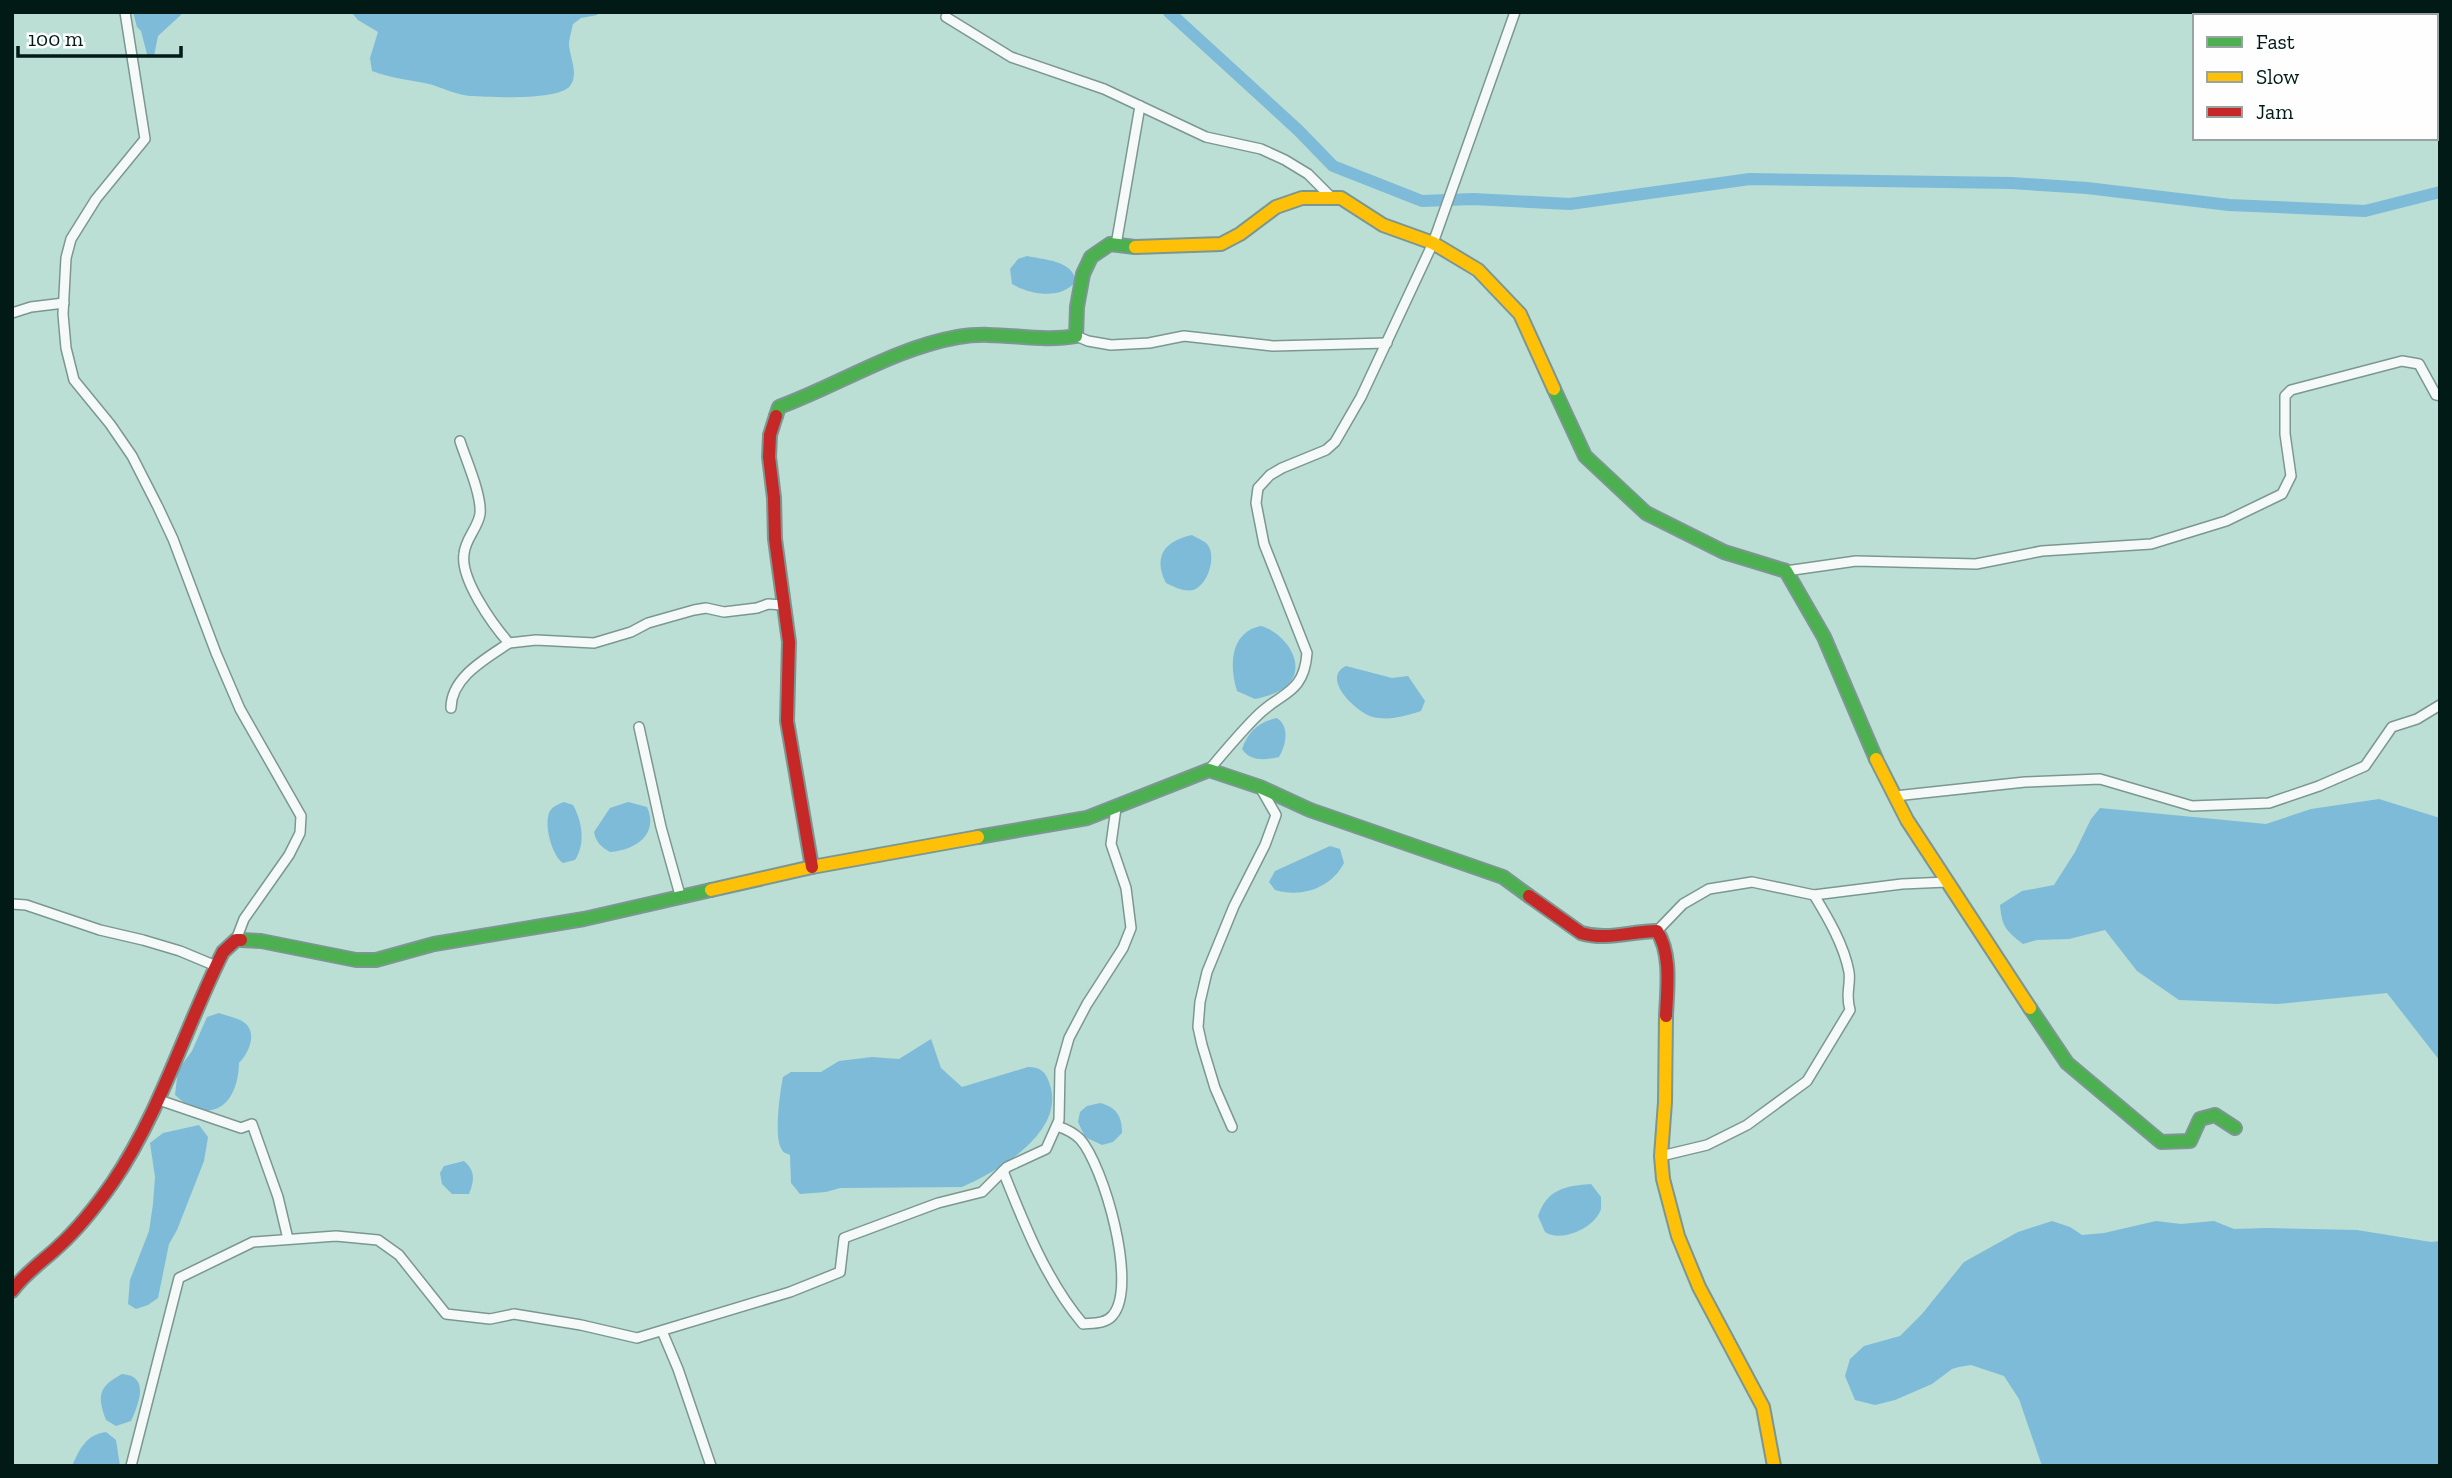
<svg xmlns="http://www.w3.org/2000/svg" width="2452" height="1478" font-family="'Zilla Slab',serif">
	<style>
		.water { fill: #7ebbd8 }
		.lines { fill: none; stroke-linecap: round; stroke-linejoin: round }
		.canal { stroke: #7ebbd8; stroke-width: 12 }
		.street-casing { stroke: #7c9791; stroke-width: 12 }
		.fast-casing { stroke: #7c9791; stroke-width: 16 }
		.slow-casing { stroke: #7c9791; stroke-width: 16 }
		.jam-casing { stroke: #7c9791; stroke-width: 16 }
		.street { stroke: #f5faf9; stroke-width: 9 }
		.fast { stroke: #4caf50; stroke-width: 12 }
		.slow { stroke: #ffc107; stroke-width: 12 }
		.jam { stroke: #c62828; stroke-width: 12 }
	</style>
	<rect width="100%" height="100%" fill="#bbded5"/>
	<g class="water">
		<path d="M133,12H184L158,36L154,56L148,58L141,31L137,27Z"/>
		<path d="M351,12H598L597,15L581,18L573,24C572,30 569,38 569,45C570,58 579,74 570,86C558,101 490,97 470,96C457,95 443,88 429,84C410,80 391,78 372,71L370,58L378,32L358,20Z"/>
		<path d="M1027,256C1045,260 1072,260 1076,281C1062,300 1031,295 1012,284L1010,269L1018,259Z"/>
		<path d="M1192,535C1196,538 1203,540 1206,543C1218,554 1208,586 1193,590C1184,592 1174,587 1166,583C1153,557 1164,541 1192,535Z"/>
		<path d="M1261,626C1280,631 1303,656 1293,678C1287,691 1268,696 1255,699L1237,691C1229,666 1230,632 1261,626Z"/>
		<path d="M1346,666L1392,678L1408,676L1425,701L1421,711C1405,716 1390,721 1373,717C1357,713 1320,678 1346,666Z"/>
		<path d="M1277,718C1290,727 1286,745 1279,757C1265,760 1251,762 1242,749C1248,732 1258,722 1277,718Z"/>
		<path d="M2379,799L2440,818V1061L2387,993L2278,1004L2179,1000L2137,971L2105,930L2069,939L2037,940L2023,944C2005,930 2002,926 2000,905L2022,891L2054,885L2075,852L2091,819L2100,808L2266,824L2311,809Z"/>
		<path d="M564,802L573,805C582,821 586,844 575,860L563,863C552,856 543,823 550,811C553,806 559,804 564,802Z"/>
		<path d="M628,802L647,807C659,834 636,850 610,852C601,847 596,842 594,832L610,808Z"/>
		<path d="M1330,846L1340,849L1344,863C1331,888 1302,898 1275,890L1269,882L1275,871Z"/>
		<path d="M219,1013C227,1016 239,1018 245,1023C258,1034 248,1054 239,1063C238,1106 210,1127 175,1095L178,1070L192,1051L207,1017Z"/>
		<path d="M931,1039L941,1068L962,1087L1028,1067C1041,1067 1046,1072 1050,1085C1065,1132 999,1171 962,1187L840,1188L826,1192L800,1194L791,1183L790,1155C786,1153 783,1153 781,1148C774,1136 780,1092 783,1077L791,1072H821L839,1061L872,1057L899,1059Z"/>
		<path d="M1100,1103C1116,1107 1122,1116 1122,1133L1113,1142L1102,1145L1085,1137L1078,1122L1080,1112L1087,1106Z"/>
		<path d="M199,1125L208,1137L204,1161L177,1230L169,1244L158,1298L148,1305L136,1309L128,1304L130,1280L149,1231L153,1204L155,1177L150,1143L163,1133Z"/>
		<path d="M464,1161C476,1171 474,1181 469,1194H452L442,1184L440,1173L444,1166Z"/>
		<path d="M1591,1184L1601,1197C1601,1199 1601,1208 1601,1209C1595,1228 1561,1243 1545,1232L1538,1216C1547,1189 1565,1186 1591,1184Z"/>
		<path d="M2052,1221L2070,1227L2082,1235L2104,1233L2156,1221L2181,1224L2214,1221L2234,1229L2267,1228L2357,1230L2431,1242L2440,1241V1466H2042L2019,1399L2004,1376L1971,1365L1959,1367L1952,1369L1932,1384L1895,1400L1875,1405L1855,1400L1845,1376L1850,1359L1864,1346L1900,1336L1922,1314L1964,1262L2018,1232Z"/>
		<path d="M122,1374C150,1376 139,1403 131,1421L116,1426L106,1420C97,1396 98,1387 122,1374Z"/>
		<path d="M106,1432L116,1440L120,1466H72C80,1448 86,1435 106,1432Z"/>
	</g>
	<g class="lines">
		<path class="canal" d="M1169,12L1298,130L1333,166L1422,201L1473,199L1570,204L1750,179L2011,183L2087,188L2229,205L2365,211L2440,192"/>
		<g class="street-casing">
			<g id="street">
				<path d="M125,12L145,139L96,199L71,239L66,258L63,314L66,348L74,380L110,424L132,456L158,507L173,539L216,653L240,709L301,816L300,833L289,855L244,919L236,940"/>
				<path d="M2291,14V12"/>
				<path d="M946,17L1011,57L1104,89L1206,137L1261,149L1285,160L1308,174L1333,199"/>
				<path d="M1116,245L1140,106"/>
				<path d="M12,313L31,307L64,303"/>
				<path d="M1076,336L1088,341L1111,345L1149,343L1184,336L1273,346L1387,343"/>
				<path d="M460,441C466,460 482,495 480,514C478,528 465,539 464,554C460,579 493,625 509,643L536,640L594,643L631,632L648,623L694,610L706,608L724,612L757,608L768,604L783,605"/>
				<path d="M1786,571L1856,561L1976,564L2042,551L2151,544L2226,521L2282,494L2291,476L2285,434V396L2291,390L2402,361L2419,364L2436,395L2440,396"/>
				<path d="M451,708C451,677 487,658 509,643"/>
				<path d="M639,727L661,827L680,895"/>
				<path d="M1209,770C1224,752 1239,734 1256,717C1280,692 1304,695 1307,653L1264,544L1256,503L1258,488L1270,475L1282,468L1326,450L1335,442L1361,397L1433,243L1515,12"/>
				<path d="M1895,796L2025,782L2100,779L2192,806L2269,803L2319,786L2365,766L2392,727L2417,719L2440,705"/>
				<path d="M12,904L26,905L100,930L143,940L180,951L216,966"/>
				<path d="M1657,931L1683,904L1709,889L1752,882L1814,895L1902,884L1947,882"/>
				<path d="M159,1100L241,1128L252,1124L278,1197L288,1239"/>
				<path d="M1232,1127L1215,1088L1202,1045L1198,1027L1200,1002L1207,972L1234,906L1265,845L1276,815L1260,787"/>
				<path d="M1661,1156L1707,1145L1747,1125L1807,1081L1850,1010C1845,993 1851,986 1849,972C1844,945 1828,918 1814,895"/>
				<path d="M1003,1171C1024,1224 1046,1280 1083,1324C1093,1323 1106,1324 1113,1315C1138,1285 1104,1166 1080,1139C1073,1132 1066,1129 1057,1126"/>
				<path d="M662,1331L678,1369L711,1466"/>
				<path d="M131,1466L179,1278L253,1242L336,1236L378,1240L399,1255L446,1314L490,1319L514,1314L581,1325L637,1338L790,1292L840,1272L844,1238L938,1203L982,1192L1007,1167L1046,1149L1059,1120L1060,1070L1069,1038L1087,1004L1123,948L1131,928L1126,888L1111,844L1116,808"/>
			</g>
		</g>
		<g class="fast-casing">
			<g id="fast">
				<path d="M1554,389L1585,456L1646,513L1724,552L1786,571L1824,637L1876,759"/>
				<path d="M776,416L779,407C839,385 895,348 958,337C998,330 1037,343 1076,336L1077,307L1083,274L1091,257L1110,244L1135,247"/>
				<path d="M978,837L1087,818L1209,770L1260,787L1310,810L1503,877L1529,896"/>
				<path d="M241,940L261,941L356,960H376L434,944L584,919L711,890"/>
				<path d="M2030,1008L2067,1063L2161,1142L2190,1141L2200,1119L2215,1115L2235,1128"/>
			</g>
		</g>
		<g class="slow-casing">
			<g id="slow">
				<path d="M1135,247L1221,244L1240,234L1276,207L1302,198H1341L1383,225L1433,243L1478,270L1520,314L1554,389"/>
				<path d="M1876,759L1907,820L2030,1008"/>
				<path d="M711,890L812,867L978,837"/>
				<path d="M1666,1016L1665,1102L1661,1156L1663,1179L1678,1236L1699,1287L1763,1407L1774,1466"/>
			</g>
		</g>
		<g class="jam-casing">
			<g id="jam">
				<path d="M776,416L770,435L769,457L774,498L775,539L789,642L787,721L812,867"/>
				<path d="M1529,896L1581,933C1607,941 1631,931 1657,931C1672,954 1667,990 1666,1016"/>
				<path d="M12,1291C25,1273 42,1262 58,1247C79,1228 97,1205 113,1182C161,1111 185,1028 223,952L236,940H241"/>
			</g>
		</g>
		<use href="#street" class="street"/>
		<use href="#fast" class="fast"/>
		<use href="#slow" class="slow"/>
		<use href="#jam" class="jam"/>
	</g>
	<rect width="2452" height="1478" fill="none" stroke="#011a15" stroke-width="28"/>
	<rect x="2193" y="14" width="245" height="126" fill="#fefefe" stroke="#99a3a1" stroke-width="2"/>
	<rect x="2207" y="37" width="35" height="10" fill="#4caf50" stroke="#99a3a1" stroke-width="2"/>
	<text x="2256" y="49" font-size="21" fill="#011a15">Fast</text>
	<rect x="2207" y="72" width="35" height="10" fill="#ffc107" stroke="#99a3a1" stroke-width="2"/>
	<text x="2256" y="84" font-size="21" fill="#011a15">Slow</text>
	<rect x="2207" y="107" width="35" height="10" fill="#c62828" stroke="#99a3a1" stroke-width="2"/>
	<text x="2256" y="119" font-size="21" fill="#011a15">Jam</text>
	<path d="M18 46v10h163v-10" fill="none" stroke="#011a15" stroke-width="3.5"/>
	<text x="28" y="46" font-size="21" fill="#011a15" stroke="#fefefe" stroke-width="5" paint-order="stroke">100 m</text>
</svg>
